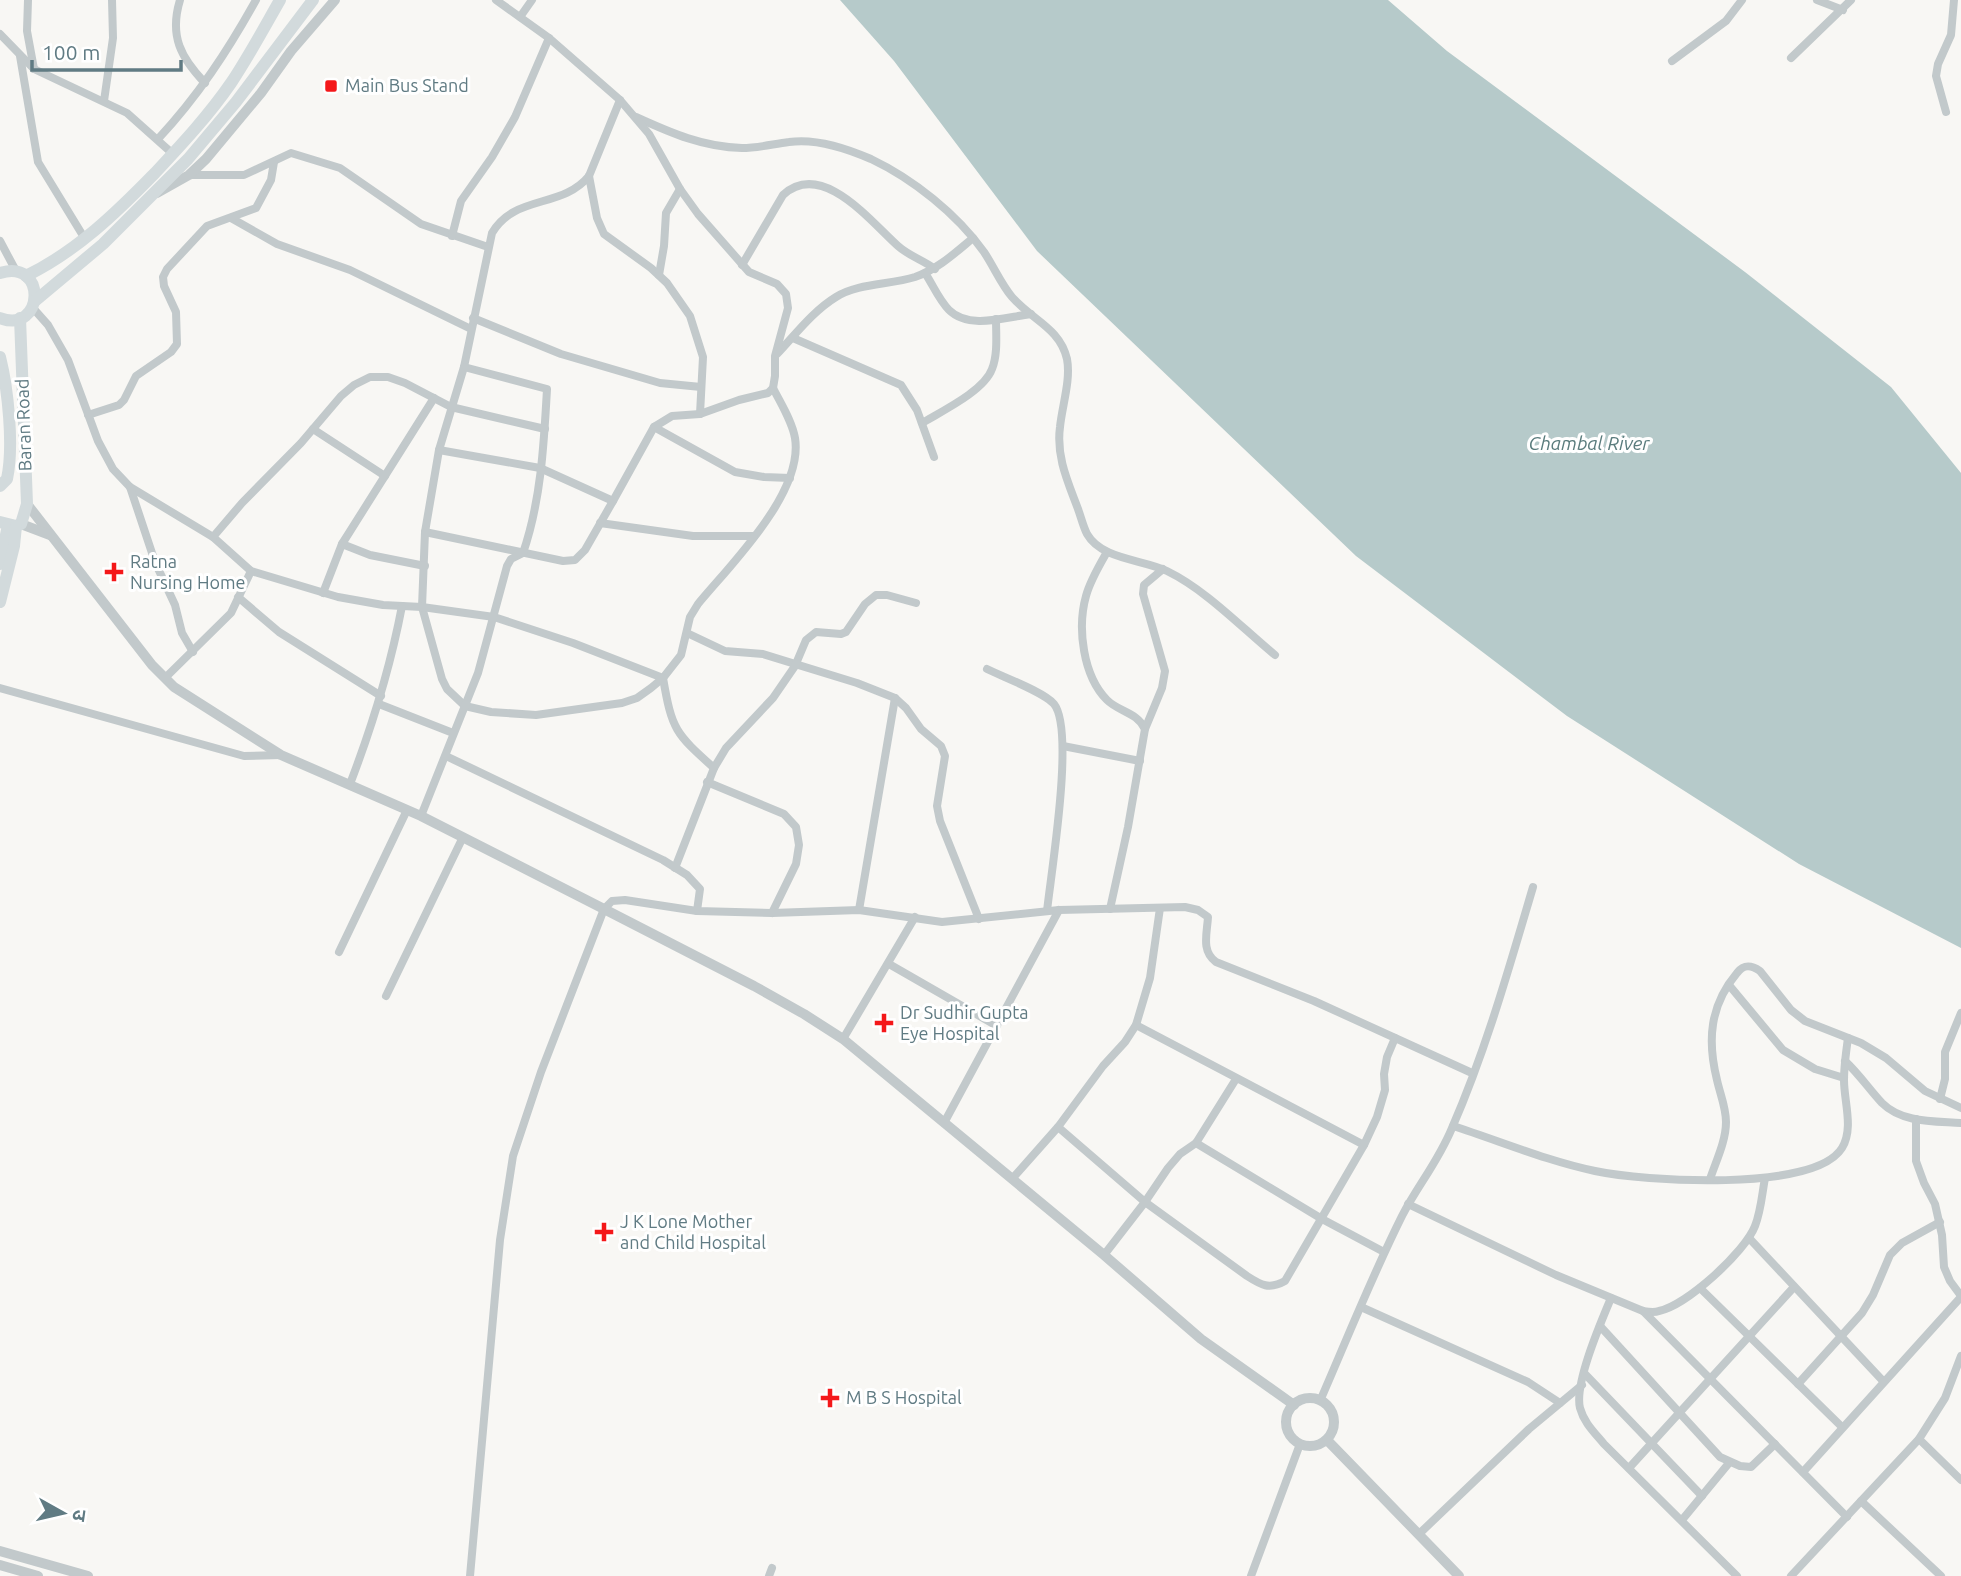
<svg xmlns="http://www.w3.org/2000/svg" width="1961" height="1576" font-family="Ubuntu,'Noto Sans Devanagari',sans-serif">
	<style>
		.water { fill: #b6caca }
		.lines { fill: none; stroke-linecap: round; stroke-linejoin: round }
		.minor { stroke: #c2c9cb; stroke-width: 8 }
		.tertiary { stroke: #c2c9cb; stroke-width: 10 }
		.primary { stroke: #d2dadc; stroke-width: 12 }
		.poi-dot { fill: #f4181a; stroke: #fff; stroke-width: 2.5 }
		.labels { text-anchor: middle; stroke-width: 6; stroke-linejoin: round; paint-order: stroke }
		.poi-label { font-size: 18px; fill: #607b83; stroke: #fff; text-anchor: start }
		.street-label { font-size: 18px; fill: #607b83; stroke: #fff }
		.water-label { font-size: 19px; font-style: italic; fill: #5a7c7d; stroke: #fff }
	</style>
	<rect width="100%" height="100%" fill="#f8f7f4"/>
	<path class="water" d="M840,0H1388L1447,51L1745,272L1891,387L1961,473V948L1799,864L1567,716L1356,556L1037,251L894,61Z"/>
	<g class="lines">
		<g class="minor">
			<path d="M28,0L27,31L34,69"/>
			<path d="M180,0C169,36 181,58 205,83"/>
			<path d="M1817,0L1843,10"/>
			<path d="M520,17L532,0"/>
			<path d="M0,34L34,69L127,113L173,154"/>
			<path d="M20,56L38,162L85,239"/>
			<path d="M1791,58L1851,0"/>
			<path d="M1672,61L1726,21L1742,0"/>
			<path d="M620,100L589,176C562,209 515,194 492,233L464,367L439,450L425,532L422,607L442,679L447,689L465,706L491,712L536,715L622,703L637,698L651,688L663,678L681,655L690,617L698,604C730,565 804,493 795,438C792,421 781,404 773,388"/>
			<path d="M104,101L113,38L112,0"/>
			<path d="M1946,112L1936,76L1938,64L1951,35L1954,0"/>
			<path d="M636,117C671,133 703,147 742,148C758,148 773,144 789,142C816,138 846,148 871,159C913,179 957,214 984,252C994,267 1001,284 1012,297C1032,320 1060,328 1067,359C1071,380 1062,406 1060,427C1056,457 1068,482 1078,509C1081,517 1083,526 1087,534C1102,560 1142,559 1167,571C1206,590 1241,627 1275,655"/>
			<path d="M158,139C198,96 227,52 256,0"/>
			<path d="M189,175H244L291,153L340,168L421,224L488,247"/>
			<path d="M589,176L597,218L604,234L651,268L667,283L690,316L703,357L700,414"/>
			<path d="M231,218L277,244L350,270L471,329"/>
			<path d="M452,236L461,201L492,157L515,117L549,38"/>
			<path d="M0,241L16,271"/>
			<path d="M742,265L783,195C822,159 871,222 898,246C909,256 923,260 935,269"/>
			<path d="M925,273C933,285 939,300 949,310C969,330 1006,317 1031,314"/>
			<path d="M659,275L664,246L666,213L680,189"/>
			<path d="M32,307L48,325L68,360L98,441L113,469L130,487L213,537L251,571L338,597L383,605L422,607L494,617L573,643L663,678C672,730 675,733 714,768"/>
			<path d="M473,318L561,354L660,383L701,387"/>
			<path d="M793,338L901,385L917,410L934,457"/>
			<path d="M777,354C795,335 813,311 836,297C858,283 890,285 915,277C938,269 955,253 973,238"/>
			<path d="M88,415L119,405L124,400L136,376L171,352L177,344L176,312L164,286L163,277L167,269L207,226L256,208L271,180L274,162"/>
			<path d="M922,423C942,411 984,391 992,369C998,354 996,335 996,319"/>
			<path d="M654,427L735,472L764,477L790,478"/>
			<path d="M313,429L385,476"/>
			<path d="M439,450L540,468L613,501L654,427L672,416L700,414L739,400L768,393L773,388L775,376V356L788,308L786,294L777,284L749,272L698,214L680,189L649,134L620,100L549,38L496,0"/>
			<path d="M130,487L155,562L175,605L182,633L193,652"/>
			<path d="M600,523L693,536H754"/>
			<path d="M425,532L563,561L575,560L585,550L613,501"/>
			<path d="M213,537L242,503L301,443L341,396L354,385L370,377H388L405,383L451,407L545,429"/>
			<path d="M342,544L370,555L425,566"/>
			<path d="M1107,552C1099,566 1090,581 1086,596C1077,628 1083,676 1107,700C1119,712 1137,712 1145,729L1128,827L1110,909"/>
			<path d="M323,593L342,544L434,398"/>
			<path d="M238,597L279,632L381,696"/>
			<path d="M687,633L725,651L763,654L857,683L895,698L906,708L921,729L941,746L945,756L937,806L940,821L979,919"/>
			<path d="M987,669C1003,677 1044,692 1054,704C1075,730 1051,873 1047,911"/>
			<path d="M165,678L231,613L251,571"/>
			<path d="M0,688L244,756L281,755"/>
			<path d="M379,704L453,733"/>
			<path d="M1145,729L1162,688L1165,671L1143,594L1144,585L1163,569"/>
			<path d="M1063,746L1140,761"/>
			<path d="M446,756L663,860L687,875L700,889L697,911"/>
			<path d="M707,782L784,814L796,827L799,845L796,864L772,913"/>
			<path d="M350,784C373,724 390,669 402,606"/>
			<path d="M421,816L478,673L507,566L511,559L523,553C541,501 544,443 547,389L464,367"/>
			<path d="M675,868L714,768L726,748L773,698L795,666L806,640L816,632L841,634L846,632L865,604L876,595H887L916,603"/>
			<path d="M859,910L895,698"/>
			<path d="M339,952L407,810"/>
			<path d="M889,964L997,1026"/>
			<path d="M1729,985L1783,1050L1815,1069L1844,1078"/>
			<path d="M386,996L463,837"/>
			<path d="M1136,1025L1364,1145"/>
			<path d="M843,1039L915,917"/>
			<path d="M1845,1061C1859,1074 1869,1089 1882,1103C1902,1123 1934,1121 1961,1123"/>
			<path d="M1940,1099L1945,1079V1052L1961,1013"/>
			<path d="M1916,1119V1161L1924,1183L1935,1204L1942,1235L1944,1267L1950,1281L1961,1296"/>
			<path d="M944,1123L1059,910"/>
			<path d="M1453,1126C1500,1141 1547,1161 1595,1171C1642,1181 1814,1193 1842,1148C1854,1128 1844,1102 1844,1080C1844,1066 1846,1052 1848,1038"/>
			<path d="M1058,1127L1145,1202L1247,1276C1261,1285 1269,1290 1285,1281L1364,1145L1377,1117L1385,1090L1384,1074L1387,1057L1395,1038"/>
			<path d="M1196,1143L1322,1219L1384,1252"/>
			<path d="M1012,1179L1058,1127L1103,1066L1125,1042L1136,1025L1150,978L1160,908"/>
			<path d="M1710,1179C1716,1161 1726,1141 1726,1122C1726,1107 1720,1094 1717,1080C1707,1040 1710,1005 1737,973C1744,964 1751,965 1760,971L1791,1010L1805,1021L1861,1043L1886,1058L1925,1091L1961,1108"/>
			<path d="M1408,1204L1556,1275L1643,1311C1649,1312 1654,1313 1659,1311C1687,1305 1745,1252 1755,1226C1761,1211 1762,1194 1765,1178"/>
			<path d="M1749,1238L1883,1381"/>
			<path d="M1104,1255L1145,1202L1168,1168L1180,1154L1196,1143L1236,1079"/>
			<path d="M1700,1288L1842,1427"/>
			<path d="M1611,1298C1601,1322 1574,1384 1580,1408C1584,1423 1595,1433 1604,1444L1737,1576"/>
			<path d="M1361,1307L1528,1382L1560,1403"/>
			<path d="M1643,1311L1847,1517"/>
			<path d="M1600,1326L1720,1457L1740,1466L1751,1467L1775,1444"/>
			<path d="M1585,1374L1702,1496"/>
			<path d="M1798,1384L1862,1313L1873,1295L1890,1255L1902,1243L1940,1222"/>
			<path d="M1320,1401C1347,1339 1372,1276 1402,1216C1418,1185 1438,1162 1452,1128C1486,1050 1509,968 1533,887"/>
			<path d="M1919,1439L1961,1480"/>
			<path d="M1629,1468L1794,1287"/>
			<path d="M1803,1472L1961,1297"/>
			<path d="M1861,1501L1941,1576"/>
			<path d="M1682,1520L1729,1463"/>
			<path d="M1419,1534L1529,1429L1582,1385"/>
			<path d="M470,1576L500,1240L513,1156L541,1072L604,909L612,901L625,900L697,911L772,913L859,910L942,922L1059,910L1185,907L1198,910L1208,917C1207,934 1201,951 1216,962L1314,1001L1472,1073"/>
			<path d="M769,1576L772,1568"/>
			<path d="M1251,1576L1300,1444"/>
			<path d="M1791,1576L1919,1439L1945,1398L1961,1356"/>
		</g>
		<g class="tertiary">
			<path d="M157,193L189,175L206,159L261,93L291,51L335,0"/>
			<path d="M27,504L152,665L174,687L281,755L421,816L604,909L754,986L804,1014L843,1039L1104,1255L1201,1339L1294,1405"/>
			<path d="M21,524L50,535"/>
			<circle cx="1310" cy="1422" r="24"/>
			<path d="M1327,1440L1459,1576"/>
			<path d="M0,1551L88,1576"/>
			<path d="M0,1565L38,1576"/>
		</g>
		<g class="primary">
			<path d="M0,273C48,258 44,335 0,318"/>
			<path d="M26,276C77,251 116,213 155,173C182,144 209,115 231,83C249,56 264,28 280,0"/>
			<path d="M35,301L103,244L188,159L236,102L313,0"/>
			<path d="M0,357C8,389 14,446 7,479L0,486"/>
			<path d="M0,522L16,526L21,524L27,504L20,318"/>
			<path d="M0,564L8,525"/>
			<path d="M0,602L14,546L16,526"/>
		</g>
	</g>
	<g class="poi-dot">
		<rect x="324" y="79" width="14" height="14" rx="3.5"/>
		<path d="M110.5 561.5h7v7h7v7h-7v7h-7v-7h-7v-7h7z"/>
		<path d="M880.5 1012.5h7v7h7v7h-7v7h-7v-7h-7v-7h7z"/>
		<path d="M600.5 1221.5h7v7h7v7h-7v7h-7v-7h-7v-7h7z"/>
		<path d="M826.5 1387.5h7v7h7v7h-7v7h-7v-7h-7v-7h7z"/>
	</g>
	<g class="labels">
		<g class="poi-label">
			<text x="345" y="92">Main Bus Stand</text>
			<text x="130" y="568">Ratna<tspan x="130" dy="21">Nursing Home</tspan></text>
			<text x="900" y="1019">Dr Sudhir Gupta<tspan x="900" dy="21">Eye Hospital</tspan></text>
			<text x="620" y="1228">J K Lone Mother<tspan x="620" dy="21">and Child Hospital</tspan></text>
			<text x="846" y="1404">M B S Hospital</text>
		</g>
		<g class="street-label">
			<text transform="translate(24 425) rotate(-92)" y="6">Baran Road</text>
		</g>
		<g class="water-label">
			<text x="1589" y="450">Chambal River</text>
		</g>
	</g>
	<g transform="translate(63 1513) rotate(98)" stroke="#ffffff" stroke-width="5" paint-order="stroke">
	<path d="M0-5L12 26L0 18L-12 26Z" fill="#607b83"/>
	<text y="-10" font-size="19" font-weight="bold" text-anchor="middle" fill="#607b83">उ</text>
	</g>
	<path d="M32 60v10h149v-10" fill="none" stroke="#607b83" stroke-width="3.5"/>
	<text x="42" y="60" font-size="21" fill="#607b83" stroke="#ffffff" stroke-width="5" paint-order="stroke">100 m</text>
</svg>
